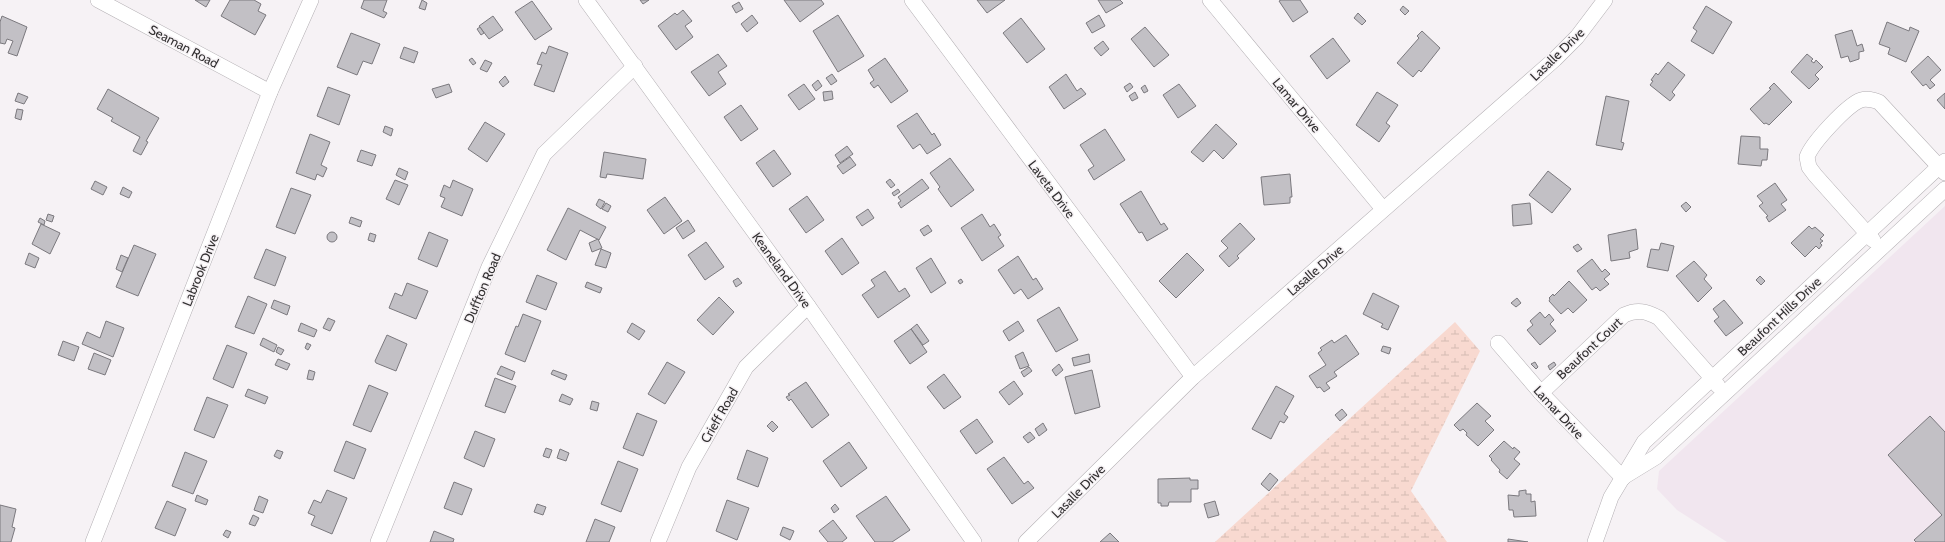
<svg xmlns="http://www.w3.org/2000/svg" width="1945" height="542" font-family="Cabin,sans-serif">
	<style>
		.built { fill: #f1e6ef }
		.wetland { fill: url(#wetland-marsh) }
		.building { fill: #c2c0c5; stroke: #7b797e }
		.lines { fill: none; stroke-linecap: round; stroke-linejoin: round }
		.street-casing { stroke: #b3afb3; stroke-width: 16 }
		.street { stroke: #fff; stroke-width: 15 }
		.labels { text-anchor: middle; stroke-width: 3; stroke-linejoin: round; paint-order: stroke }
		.street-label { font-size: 13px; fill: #323031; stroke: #f6f2f5 }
	</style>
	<defs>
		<pattern id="wetland-marsh" width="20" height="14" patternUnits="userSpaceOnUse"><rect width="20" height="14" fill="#f8d9d0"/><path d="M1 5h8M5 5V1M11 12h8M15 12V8" fill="none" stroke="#d5bbb3"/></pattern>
	</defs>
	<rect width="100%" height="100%" fill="#f6f2f5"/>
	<path class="built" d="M1945,206V542H1727L1677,510L1657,489L1659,471Z"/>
	<path class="wetland" d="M1455,322L1480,351L1411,491L1447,542H1215Z"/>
	<g class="building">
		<path d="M195,0H210L206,7Z"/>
		<path d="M230,0H254L261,4L258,11L266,15L255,35L221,16Z"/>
		<path d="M364,0H387L383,11L387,13L384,18L361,8Z"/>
		<path d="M422,0L427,3L425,10L419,8Z"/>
		<path d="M640,0H649L643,4Z"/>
		<path d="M784,0H821L824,4L800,22Z"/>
		<path d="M977,0H1005L987,13Z"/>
		<path d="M1098,0H1120L1123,3L1106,13Z"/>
		<path d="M1281,0H1300L1308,12L1293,22L1279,1Z"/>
		<path d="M532,1L552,29L535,40L515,12Z"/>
		<path d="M739,2L743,9L736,13L732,6Z"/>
		<path d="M1403,6L1409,11L1405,15L1400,10Z"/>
		<path d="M1706,6L1732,22L1713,54L1691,41L1697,31L1693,28Z"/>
		<path d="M683,10L692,21L685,26L693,37L676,50L658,26L675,13L677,15Z"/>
		<path d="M1358,13L1366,21L1362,25L1354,18Z"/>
		<path d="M752,15L758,23L747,32L741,24Z"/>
		<path d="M838,15L864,56L838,72L813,31Z"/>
		<path d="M1099,15L1105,26L1092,33L1086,23Z"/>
		<path d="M2,16L27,27L17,56L8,53L13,41L7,39L5,44L0,43V22Z"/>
		<path d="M493,16L503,30L489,39L479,26Z"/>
		<path d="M1021,18L1045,49L1027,63L1003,33Z"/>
		<path d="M1887,22L1909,31L1910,27L1919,31L1906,62L1888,54L1890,48L1879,44Z"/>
		<path d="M480,27L484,33L481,35L477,29Z"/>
		<path d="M1145,27L1169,55L1154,67L1131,39Z"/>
		<path d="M1852,30L1857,46L1862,44L1864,51L1859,52V59L1850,62L1848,56L1841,58L1835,35Z"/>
		<path d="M1422,31L1440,48L1421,72L1419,70L1413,77L1397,63L1419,38L1417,36Z"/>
		<path d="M351,33L380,44L372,64L363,61L357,75L337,67Z"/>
		<path d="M1333,38L1350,61L1327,79L1310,56Z"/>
		<path d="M1103,41L1109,49L1101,56L1094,48Z"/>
		<path d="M549,46L568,53L554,92L534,85L542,65L537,64L542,52L546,54Z"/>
		<path d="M404,47L418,52L414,63L400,58Z"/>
		<path d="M718,54L727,66L718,72L726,84L709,96L691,72Z"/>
		<path d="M1807,54L1813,59L1811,61L1814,63L1816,60L1823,67L1815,75L1819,79L1809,89L1791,72Z"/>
		<path d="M1928,56L1941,70L1930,80L1935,85L1930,89L1926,84L1923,86L1911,72Z"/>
		<path d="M472,58L476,63L473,65L469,60Z"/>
		<path d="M885,58L908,91L891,103L878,85L874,88L870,83L874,80L868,70Z"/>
		<path d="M485,60L492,63L487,72L480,69Z"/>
		<path d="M1668,62L1685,75L1672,92L1675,95L1670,101L1650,85L1653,81L1651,80L1656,73L1658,75Z"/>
		<path d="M832,74L837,81L831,85L826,78Z"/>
		<path d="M1066,74L1077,91L1081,88L1086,94L1064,109L1049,87Z"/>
		<path d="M505,76L509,82L503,87L499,82Z"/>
		<path d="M818,80L822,86L816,91L812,85Z"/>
		<path d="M1130,83L1133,87L1127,92L1124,87Z"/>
		<path d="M1774,83L1792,102L1769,125L1766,123L1764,124L1750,109L1771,89L1769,88Z"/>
		<path d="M449,84L452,92L436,98L432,89Z"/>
		<path d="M804,84L815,99L799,110L788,95Z"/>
		<path d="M1179,84L1196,106L1178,118L1163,95Z"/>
		<path d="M1145,85L1148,91L1144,93L1141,88Z"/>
		<path d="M328,87L350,95L339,125L317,116Z"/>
		<path d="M108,89L159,118L146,141L148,142L141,155L133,151L140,137L111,121L113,118L97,109Z"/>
		<path d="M832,91L833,99L824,101L823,92Z"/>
		<path d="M1135,92L1138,98L1132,101L1129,96Z"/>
		<path d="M1377,92L1398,105L1386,123L1390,126L1379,142L1356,125Z"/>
		<path d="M18,93L28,97L24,104L15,101Z"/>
		<path d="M1945,93V109L1937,100Z"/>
		<path d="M1606,96L1629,101L1621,142L1624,143L1622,150L1596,145Z"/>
		<path d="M741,105L758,129L741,141L724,117Z"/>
		<path d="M17,109L23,110L21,120L15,118Z"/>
		<path d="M917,113L932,135L934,133L941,145L927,154L920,144L913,149L897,126Z"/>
		<path d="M485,122L505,134L487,162L468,149Z"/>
		<path d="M1216,124L1237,144L1223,159L1214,150L1203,162L1191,152Z"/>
		<path d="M385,126L393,129L391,136L383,132Z"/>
		<path d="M1105,129L1125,160L1094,180L1088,170L1094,166L1080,145Z"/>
		<path d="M310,134L330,142L321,165L327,168L323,177L317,174L315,180L296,173Z"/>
		<path d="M1741,136L1760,137V149H1768L1767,160H1762L1761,166L1738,164Z"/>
		<path d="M847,146L853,154L840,163L835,155Z"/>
		<path d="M361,150L376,155L372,166L357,161Z"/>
		<path d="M774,150L791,174L773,187L756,163Z"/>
		<path d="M604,152L646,159L643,179L607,174L606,178L600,177Z"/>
		<path d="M850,157L856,165L843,174L837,166Z"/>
		<path d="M950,158L974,190L951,207L938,189L940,187L930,173Z"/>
		<path d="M399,168L408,172L405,180L396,175Z"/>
		<path d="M1548,171L1571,189L1552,213L1529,195Z"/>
		<path d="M1290,174L1292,197H1290V203L1264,205L1261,177Z"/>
		<path d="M890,179L895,185L891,188L886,182Z"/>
		<path d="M922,179L929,188L901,208L898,203L901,201L898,197Z"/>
		<path d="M395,180L408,185L399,205L386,199Z"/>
		<path d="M453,180L473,189L462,216L441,207L445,198L440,196L444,185L450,188Z"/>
		<path d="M95,181L107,187L103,195L91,189Z"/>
		<path d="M1775,183L1787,200L1781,204L1786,210L1769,222L1766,217L1768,216L1759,206L1763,203L1757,196Z"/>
		<path d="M123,187L132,192L129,198L120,194Z"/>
		<path d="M291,188L311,195L295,234L276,227Z"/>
		<path d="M898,189L900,192L894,196L892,193Z"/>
		<path d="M1141,191L1161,225L1164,223L1168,229L1147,241L1142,232L1139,233L1120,204Z"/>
		<path d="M807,196L824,220L806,233L789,209Z"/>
		<path d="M665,197L682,221L664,234L647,210Z"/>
		<path d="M599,199L605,202L601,209L596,205Z"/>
		<path d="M1686,202L1691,207L1686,212L1681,206Z"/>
		<path d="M606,203L611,206L608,212L602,209Z"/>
		<path d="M1530,203L1532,224L1513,226L1512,205Z"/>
		<path d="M568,208L606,227L599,240L580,230L566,260L547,250Z"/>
		<path d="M868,209L874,218L862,226L856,217Z"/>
		<path d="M48,214L54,216L52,222L46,220Z"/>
		<path d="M982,214L990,227L994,224L1001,235L998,237L1004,246L982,261L961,228Z"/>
		<path d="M351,217L362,221L360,227L349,223Z"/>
		<path d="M40,218L45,221L44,225L38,222Z"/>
		<path d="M688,220L695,231L683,239L676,228Z"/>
		<path d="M1240,223L1255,239L1237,256L1239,258L1229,267L1219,256L1228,248L1221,241Z"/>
		<path d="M41,224L60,233L50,254L32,244Z"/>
		<path d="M928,225L932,231L924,236L920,230Z"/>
		<path d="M1809,226L1812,229L1815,227L1824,235L1820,239L1823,241L1820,243L1822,245L1819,249L1816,246L1805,257L1791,243Z"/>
		<path d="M1636,229L1638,249L1629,252L1630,258L1611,261L1608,235Z"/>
		<path d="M429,232L448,240L437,267L418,259Z"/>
		<circle cx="332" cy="237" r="5"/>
		<path d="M370,233L376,235L374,242L368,240Z"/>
		<path d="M842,238L859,263L842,275L825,251Z"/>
		<path d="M598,239L602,248L592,252L589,243Z"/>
		<path d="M706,242L724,267L705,280L688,255Z"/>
		<path d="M1661,243L1674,246L1668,271L1647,267L1651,249L1659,250Z"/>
		<path d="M1578,244L1582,249L1577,252L1573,247Z"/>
		<path d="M134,245L156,254L138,296L116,287Z"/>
		<path d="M266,249L286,257L275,286L254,278Z"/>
		<path d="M601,249L611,253L606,268L595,265Z"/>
		<path d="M29,253L39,258L35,268L25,264Z"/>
		<path d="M1187,253L1204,270L1176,298L1159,281Z"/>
		<path d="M121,255L128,258L122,272L116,269Z"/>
		<path d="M1018,256L1033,280L1036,278L1043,289L1028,299L1021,289L1014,294L998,270Z"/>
		<path d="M931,258L946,283L931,293L916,268Z"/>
		<path d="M1592,259L1602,272L1605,269L1610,274L1604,279L1609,284L1600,291L1596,287L1592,290L1577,271Z"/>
		<path d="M1694,261L1707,275L1704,279L1712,288L1698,302L1676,276Z"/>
		<path d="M885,271L899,292L905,288L910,296L878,318L862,295L875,286L871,280Z"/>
		<path d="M537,275L557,283L546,310L526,302Z"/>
		<path d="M1760,276L1765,281L1761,285L1756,280Z"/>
		<path d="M738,278L742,283L736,287L733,281Z"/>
		<path d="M961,279L963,282L960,284L958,281Z"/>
		<path d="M1569,281L1587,300L1573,313L1568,308L1561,314L1549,301L1550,299L1549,298L1553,294L1554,296Z"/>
		<path d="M587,282L602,288L600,293L585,287Z"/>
		<path d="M407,283L428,291L416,319L389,308L395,293L402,296Z"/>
		<path d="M1373,293L1399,306L1388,330L1381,327L1383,324L1363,314Z"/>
		<path d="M248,296L267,304L254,334L235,327Z"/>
		<path d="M719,297L734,312L713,335L697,320Z"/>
		<path d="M1517,298L1521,303L1516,307L1511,303Z"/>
		<path d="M274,300L290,306L287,315L271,308Z"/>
		<path d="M1724,300L1743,323L1726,336L1714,321L1719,317L1713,309Z"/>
		<path d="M1059,307L1078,340L1056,352L1037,320Z"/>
		<path d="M1540,312L1545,318L1549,314L1554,320L1550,324L1556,331L1540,345L1527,330L1533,325L1530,321Z"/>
		<path d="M523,314L541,321L525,362L505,354L516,326L518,327Z"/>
		<path d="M328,318L335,321L330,331L323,328Z"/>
		<path d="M106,321L124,328L113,357L82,344L87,332L100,338Z"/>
		<path d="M1018,321L1024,331L1009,341L1003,331Z"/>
		<path d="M301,323L317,330L314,337L298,331Z"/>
		<path d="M632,323L645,331L639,340L627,332Z"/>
		<path d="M917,324L929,341L923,345L911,329Z"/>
		<path d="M911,329L927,352L910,364L894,341Z"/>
		<path d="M387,335L407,344L396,371L376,363L375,361Z"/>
		<path d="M1346,335L1359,354L1334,372L1337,376L1326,383L1330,388L1324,392L1320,387L1317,388L1309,376L1326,365L1318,353L1322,350L1320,348L1332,340L1334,343Z"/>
		<path d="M263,338L277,345L274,352L260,345Z"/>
		<path d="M63,341L79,347L74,361L58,355Z"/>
		<path d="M307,343L311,345L308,350L305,348Z"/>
		<path d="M227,345L247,353L233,388L213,379Z"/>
		<path d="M1383,346L1391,348L1389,354L1381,351Z"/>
		<path d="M278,347L284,350L281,355L276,352Z"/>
		<path d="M1023,352L1029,366L1020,369L1015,356Z"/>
		<path d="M94,353L111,360L105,375L88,369Z"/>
		<path d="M1089,354L1090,362L1074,366L1072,358Z"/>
		<path d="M278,359L290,364L287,370L275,365Z"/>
		<path d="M667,362L685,372L665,404L648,394Z"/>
		<path d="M1535,362L1538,367L1536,369L1531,364Z"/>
		<path d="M1554,362L1556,365L1550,370L1548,366Z"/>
		<path d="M1059,364L1063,370L1056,376L1052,370Z"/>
		<path d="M501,366L515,372L512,380L497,374Z"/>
		<path d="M1029,367L1032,371L1024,377L1021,372Z"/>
		<path d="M309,370L315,372L313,380L307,379Z"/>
		<path d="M553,370L567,375L565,380L551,374Z"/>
		<path d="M1092,370L1100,407L1075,414L1065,377Z"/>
		<path d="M944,374L961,397L944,409L927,387Z"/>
		<path d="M495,378L516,386L505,413L485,406Z"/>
		<path d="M1014,381L1023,394L1009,405L999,392Z"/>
		<path d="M806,382L829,415L812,428L791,399L789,401L786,397L790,395L788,394Z"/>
		<path d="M369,385L388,393L371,432L353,425Z"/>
		<path d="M1276,386L1294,396L1284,414L1288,417L1284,423L1280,421L1271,439L1252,429Z"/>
		<path d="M248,389L268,397L265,404L245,396Z"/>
		<path d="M562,394L573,399L570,405L559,401Z"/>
		<path d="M207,397L228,405L214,438L194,430Z"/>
		<path d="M592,401L599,403L597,411L590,409Z"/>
		<path d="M1477,403L1491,416L1485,421L1494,430L1478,446L1466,435L1467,433L1463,429L1460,431L1454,425Z"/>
		<path d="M1342,409L1347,415L1340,421L1335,415Z"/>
		<path d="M637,413L657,421L643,456L623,448Z"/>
		<path d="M1930,416L1945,432V542H1916L1914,540L1942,515L1888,455Z"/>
		<path d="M977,419L993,442L976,454L960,431Z"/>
		<path d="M772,421L778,427L773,432L767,426Z"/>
		<path d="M1043,423L1047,430L1039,436L1035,429Z"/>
		<path d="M475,431L495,439L484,467L464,458Z"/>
		<path d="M1030,432L1035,438L1028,443L1023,437Z"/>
		<path d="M346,441L366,449L354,479L334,471Z"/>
		<path d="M1504,441L1513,449L1514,447L1520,452L1514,459L1520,464L1507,479L1499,472L1500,470L1491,460L1492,459L1489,456Z"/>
		<path d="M849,442L867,468L841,487L823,461Z"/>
		<path d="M546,448L552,450L549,458L543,456Z"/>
		<path d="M560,449L569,453L566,461L557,458Z"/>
		<path d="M277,450L283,452L280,459L274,456Z"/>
		<path d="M747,450L768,458L758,487L737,479Z"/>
		<path d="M185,452L207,461L193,494L172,486Z"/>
		<path d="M1004,457L1024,484L1028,481L1034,488L1012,504L987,469Z"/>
		<path d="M618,461L638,469L621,512L601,504Z"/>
		<path d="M1270,473L1278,480L1269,491L1261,484Z"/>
		<path d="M1190,478V480H1198V489H1191V502H1169L1168,506H1161V503H1158V479Z"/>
		<path d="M454,482L472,489L462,515L444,508Z"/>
		<path d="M327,490L347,498L332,534L311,525L315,516L308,513L314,500L321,503Z"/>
		<path d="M1526,490V494H1531V502L1535,501L1536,516L1514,517L1513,510H1509L1508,495L1519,496V491Z"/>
		<path d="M197,495L208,500L206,505L195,501Z"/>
		<path d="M259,496L268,500L263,513L254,510Z"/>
		<path d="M886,496L910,530L892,542H875L856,516Z"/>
		<path d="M727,500L749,508L737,540L716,531Z"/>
		<path d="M167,501L186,509L175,536L155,528Z"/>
		<path d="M1215,501L1219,515L1208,518L1204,504Z"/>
		<path d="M537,504L546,507L543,515L534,512Z"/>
		<path d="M835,504L839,509L834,513L831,508Z"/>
		<path d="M0,505L16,509L12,527L15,528L11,542H0Z"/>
		<path d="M253,515L259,518L255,526L249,524Z"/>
		<path d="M595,519L615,527L609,542H586Z"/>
		<path d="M833,520L847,538L842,542H828L819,531Z"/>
		<path d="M783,527L794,531L790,540L780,535Z"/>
		<path d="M226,530L231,532L228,538L223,535Z"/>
		<path d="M434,531L454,539L453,542H430Z"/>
		<path d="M1110,533L1119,542H1100Z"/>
		<path d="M1508,539L1528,542H1508Z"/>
	</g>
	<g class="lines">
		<g class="street-casing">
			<g id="street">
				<path d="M98,0L270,92"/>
				<path d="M586,0L808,306L974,542"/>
				<path d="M912,0L1193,377"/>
				<path d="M1210,0L1383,209"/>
				<path d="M1873,240L1815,175L1809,167L1807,157C1812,143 1847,105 1861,100C1867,98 1873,100 1879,102L1945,173"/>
				<path d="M1498,343L1541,393L1623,478"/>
				<path d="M1541,393L1624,315C1637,309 1646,311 1659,318L1712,378L1718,386"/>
				<path d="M1625,476L1656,457L1945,189"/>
				<path d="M93,542L270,92L311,0"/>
				<path d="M378,542L489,267L544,154L635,66"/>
				<path d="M658,542L689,467L746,367L808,306"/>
				<path d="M1026,542L1193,377L1555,59L1577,37L1605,0"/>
				<path d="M1595,542L1611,497L1644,442L1945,161"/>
			</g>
		</g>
		<use href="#street" class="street"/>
	</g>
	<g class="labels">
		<g class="street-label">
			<text transform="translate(184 46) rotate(28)" y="5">Seaman Road</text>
			<text transform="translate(1557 54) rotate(-44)" y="5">Lasalle Drive</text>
			<text transform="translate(1297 105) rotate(50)" y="5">Lamar Drive</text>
			<text transform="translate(1052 189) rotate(53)" y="5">Laveta Drive</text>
			<text transform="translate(200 270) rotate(-68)" y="5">Labrook Drive</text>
			<text transform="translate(782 270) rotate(54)" y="5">Keaneland Drive</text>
			<text transform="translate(1315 270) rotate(-41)" y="5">Lasalle Drive</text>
			<text transform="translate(482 288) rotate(-67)" y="5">Duffton Road</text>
			<text transform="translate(1779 316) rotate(-43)" y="5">Beaufont Hills Drive</text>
			<text transform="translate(1589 348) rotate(-43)" y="5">Beaufont Court</text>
			<text transform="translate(1559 412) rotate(47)" y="5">Lamar Drive</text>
			<text transform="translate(719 415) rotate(-60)" y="5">Crieff Road</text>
			<text transform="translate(1078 491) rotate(-45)" y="5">Lasalle Drive</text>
		</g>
	</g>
</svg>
